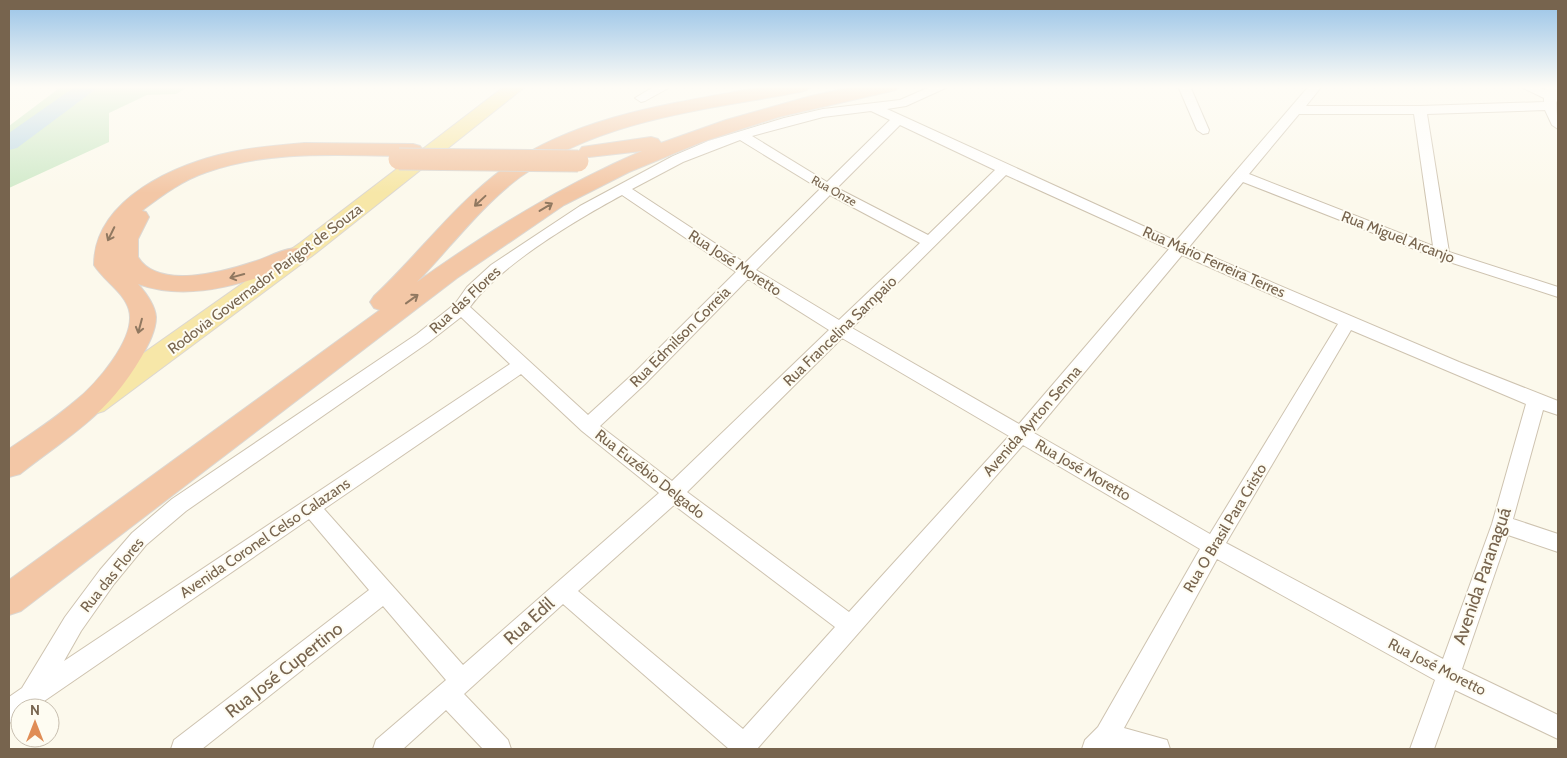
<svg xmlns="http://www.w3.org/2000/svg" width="1567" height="758" font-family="Cabin,sans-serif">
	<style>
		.green { fill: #d1eaca }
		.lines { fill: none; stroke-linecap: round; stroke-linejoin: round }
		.river { fill: #c0dae6; fill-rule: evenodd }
		.street-casing { stroke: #cec3b0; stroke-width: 2 }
		.primary-casing { stroke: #dcd7d1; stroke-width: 2 }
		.highway-casing { stroke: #dcd7d1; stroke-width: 2 }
		.street { fill: #fff; fill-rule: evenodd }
		.primary { fill: #f7e7a8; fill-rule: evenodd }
		.highway { fill: #f3c7a6; fill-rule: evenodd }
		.highway-bridge-casing { stroke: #dcd7d1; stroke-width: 23; stroke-linecap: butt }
		.highway-bridge { stroke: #f3c7a6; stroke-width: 21 }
		.oneway { stroke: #907860 }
		.labels { text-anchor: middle; stroke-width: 4; stroke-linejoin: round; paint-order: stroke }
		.far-street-label { font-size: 12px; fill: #77644e; stroke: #fefcf2 }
		.street-label { font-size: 15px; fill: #77644e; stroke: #fefcf2 }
		.near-street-label { font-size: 18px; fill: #77644e; stroke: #fefcf2 }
	</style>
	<rect width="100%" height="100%" fill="#fcf9ec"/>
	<path class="green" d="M62,86H190L176,94L147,95L109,113V142L9,188V126Z"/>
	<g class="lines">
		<path class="river" d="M76,86H100L17,148L9,150V133Z"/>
		<g class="street-casing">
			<g id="street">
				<path d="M655,86H672L645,101L641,102L635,98Z"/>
				<path d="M932,86H950L906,106L887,109L1176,241L1309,86H1322L1306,106H1420L1544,102V98L1519,86H1536L1545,90L1547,86H1558V100L1556,102L1558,129L1552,125L1545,110L1427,114L1449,252L1558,287V297L1437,258L1243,182L1189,247L1459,362L1558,401V415L1543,410L1513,519L1558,534V552L1508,535L1462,669L1558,715V739L1455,690L1434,749H1410L1435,680L1217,559L1124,728L1167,740L1170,749H1082L1085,740L1098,727L1200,549L1023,445L757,749H729L563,604L464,694L508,740L511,749H483L446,710L403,749H373L376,740L446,680L383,606L202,749H171L174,740L369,590L309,519L34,708H20V718L9,723V697L22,688L65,617L100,570L132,533L172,499L417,334L455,304L467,287L491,265L580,206L673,156L708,141L784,118L823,109L900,100ZM871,111L890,120L827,182L752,136L823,117ZM1299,114H1414L1433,246L1249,174ZM900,125L995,170L928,235L837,188ZM740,140L820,189L745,263L632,189L683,162ZM1006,175L1169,249L1019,424L852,328ZM622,195L736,272L633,374L588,415L470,307C500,265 576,220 622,195ZM830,195L920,243L839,320L756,270ZM1182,255L1338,324L1210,534L1034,433ZM748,279L829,330L672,481L600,426L645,384ZM461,317L510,364L64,661L81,631L114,584L146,545L186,511L429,342ZM1351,330L1526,404L1492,524L1443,659L1226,543ZM842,338L1009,436L849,612L687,492ZM521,374L582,431L659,493L463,665L324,509ZM674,505L835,627L743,729L578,591Z"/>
				<path d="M1178,86H1190L1209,130L1208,133L1203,134L1197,130Z"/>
			</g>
		</g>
		<g class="primary-casing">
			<path id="primary" d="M505,86H526L316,253L104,411L94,414L84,411L80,403L84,395L300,243Z"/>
		</g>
		<g class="highway-casing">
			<g id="highway">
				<path d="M767,86H809L807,90L800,92C704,110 602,119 520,177C481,206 451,247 417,282C489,231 561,186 642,151L589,157L582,155L579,151L582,147L651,137L658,139L661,143L726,120L811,96L857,86H898L896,90L779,117L702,142L629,172L564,205L457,278L21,611L9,615V580L380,310L374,308L370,302L374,296C418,255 455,204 504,168C580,114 677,103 767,86Z"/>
				<path d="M304,143L413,144L420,146L423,150L420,154L413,156C345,156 272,149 207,172C183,180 164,194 144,209L142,211L146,212L149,217L138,239V257C158,290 223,272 253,262C270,257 290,244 307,249L311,254L307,259C255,280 194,304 138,284C146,293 155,305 156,317C156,331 148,345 142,356C108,415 71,434 20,474L9,477V449C31,434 54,419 74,402C95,386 137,338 129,310C124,292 104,281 94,265C94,199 177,163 232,152C255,147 280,145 304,143Z"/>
			</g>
		</g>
		<use href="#street" class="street"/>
		<use href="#primary" class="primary"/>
		<use href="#highway" class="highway"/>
		<g class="highway-bridge-casing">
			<path id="highway-bridge" d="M399,159L578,161"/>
		</g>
		<use href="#highway-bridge" class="highway-bridge"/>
	</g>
	<defs><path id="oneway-shaft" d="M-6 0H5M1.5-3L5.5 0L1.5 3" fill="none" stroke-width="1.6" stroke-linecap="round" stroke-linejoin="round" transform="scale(1.25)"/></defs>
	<g class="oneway">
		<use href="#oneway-shaft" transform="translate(480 201) rotate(137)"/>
		<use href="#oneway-shaft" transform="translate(546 207) rotate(-31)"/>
		<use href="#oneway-shaft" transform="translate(111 234) rotate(116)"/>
		<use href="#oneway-shaft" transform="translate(237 276) rotate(165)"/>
		<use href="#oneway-shaft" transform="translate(412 299) rotate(-36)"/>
		<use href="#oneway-shaft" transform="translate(140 326) rotate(105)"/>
	</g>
	<linearGradient id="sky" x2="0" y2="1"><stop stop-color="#98c3e7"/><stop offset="0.45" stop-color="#fefcf6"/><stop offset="1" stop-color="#fefcf6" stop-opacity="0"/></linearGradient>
	<rect width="1567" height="193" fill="url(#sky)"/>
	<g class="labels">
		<g class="far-street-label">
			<text transform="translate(834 191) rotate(29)" y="4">Rua Onze</text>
		</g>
		<g class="street-label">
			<text transform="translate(1398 237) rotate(21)" y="5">Rua Miguel Arcanjo</text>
			<text transform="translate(1214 262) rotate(24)" y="5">Rua Mário Ferreira Terres</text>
			<text transform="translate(735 263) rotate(33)" y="5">Rua José Moretto</text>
			<text transform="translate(265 279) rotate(-37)" y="5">Rodovia Governador Parigot de Souza</text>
			<text transform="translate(465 300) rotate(-43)" y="5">Rua das Flores</text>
			<text transform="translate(840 331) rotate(-44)" y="5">Rua Francelina Sampaio</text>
			<text transform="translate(680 337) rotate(-45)" y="5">Rua Edmilson Correia</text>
			<text transform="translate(1032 421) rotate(-49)" y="5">Avenida Ayrton Senna</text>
			<text transform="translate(1083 470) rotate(30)" y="5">Rua José Moretto</text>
			<text transform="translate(650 474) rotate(38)" y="5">Rua Euzébio Delgado</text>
			<text transform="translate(1225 528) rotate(-59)" y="5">Rua O Brasil Para Cristo</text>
			<text transform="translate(265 538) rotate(-34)" y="5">Avenida Coronel Celso Calazans</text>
			<text transform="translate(112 575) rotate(-51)" y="5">Rua das Flores</text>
			<text transform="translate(1437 667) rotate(27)" y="5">Rua José Moretto</text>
		</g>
		<g class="near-street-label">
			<text transform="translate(1482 576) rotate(-71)" y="6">Avenida Paranaguá</text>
			<text transform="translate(529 621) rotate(-42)" y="6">Rua Edil</text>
			<text transform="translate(284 670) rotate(-38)" y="6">Rua José Cupertino</text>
		</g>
	</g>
	<rect width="1567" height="758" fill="none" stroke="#77644e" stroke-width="20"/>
	<g transform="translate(35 723)"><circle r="24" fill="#fefcf2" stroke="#c8bfb0"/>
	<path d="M0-4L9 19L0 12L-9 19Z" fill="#e08d56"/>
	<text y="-8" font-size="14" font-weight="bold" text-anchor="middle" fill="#77644e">N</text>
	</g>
</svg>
